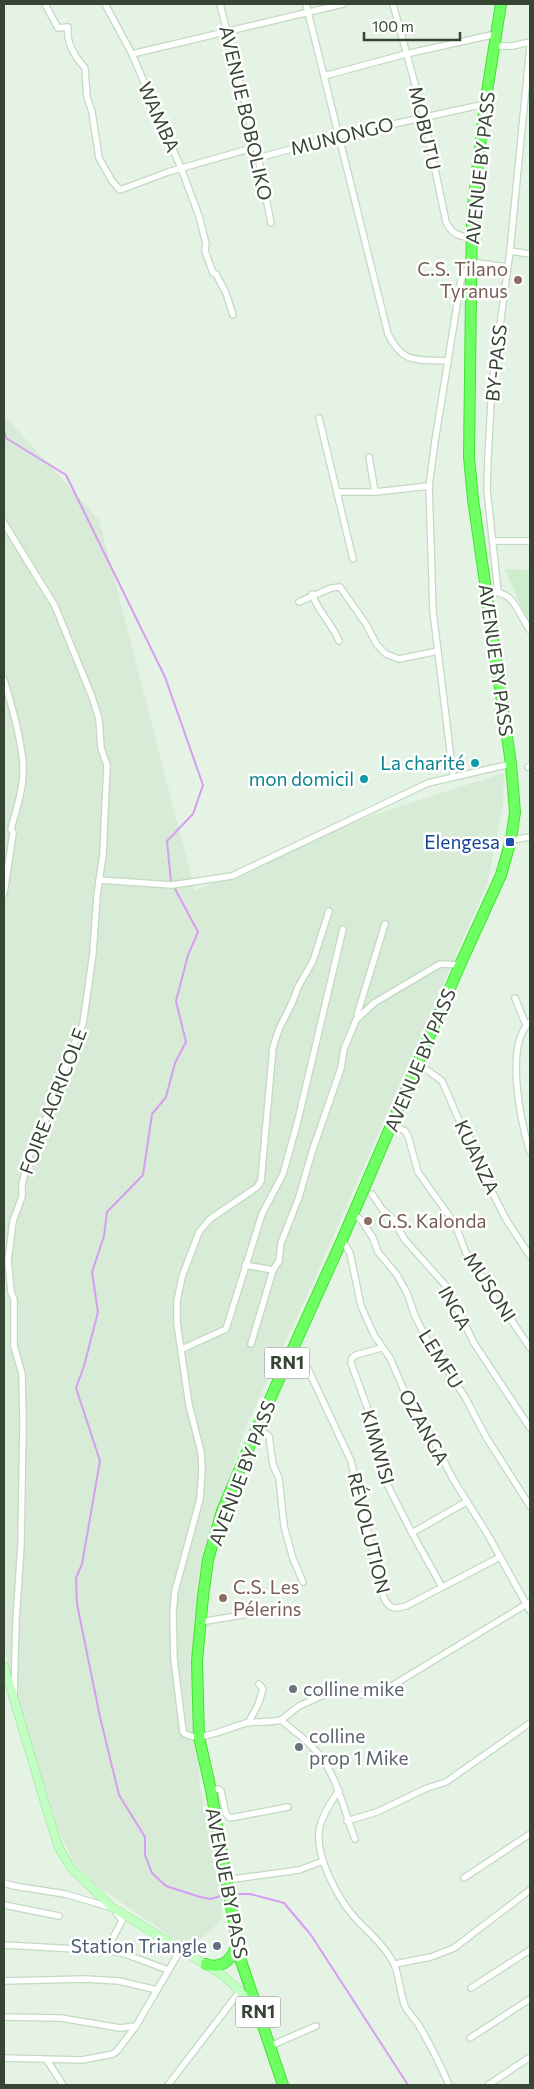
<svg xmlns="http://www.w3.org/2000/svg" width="534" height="2089" font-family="Commissioner,sans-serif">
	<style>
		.residential { fill: #d7ebd6 }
		.education { fill: #ceedcd }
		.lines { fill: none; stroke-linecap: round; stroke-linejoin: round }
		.stream { stroke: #d79df3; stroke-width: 2 }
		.street-casing { stroke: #c2dac0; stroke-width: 8 }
		.secondary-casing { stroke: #96db96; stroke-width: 9 }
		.highway-casing { stroke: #41e32e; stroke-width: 12 }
		.street { stroke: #fff; stroke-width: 5.5 }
		.secondary { stroke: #c2ffc3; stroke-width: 8 }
		.highway { stroke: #6eff63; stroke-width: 10 }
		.education-dot { fill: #8d6e63; stroke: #fff; stroke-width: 2 }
		.culture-dot { fill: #0f9aa8; stroke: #fff; stroke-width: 2 }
		.transit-dot { fill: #1a4fb4; stroke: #fff; stroke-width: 2 }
		.worship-dot { fill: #6b7280; stroke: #fff; stroke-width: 2 }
		.service-dot { fill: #5c6f8a; stroke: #fff; stroke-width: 2 }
		.labels { text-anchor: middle; stroke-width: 5; stroke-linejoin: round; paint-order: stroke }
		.shield { fill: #fff; stroke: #727d71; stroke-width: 1 }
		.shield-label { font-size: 18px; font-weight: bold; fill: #364534 }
		.street-label { font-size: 19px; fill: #364534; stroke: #fff }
		.education-label { font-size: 19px; fill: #785e54; stroke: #fff; text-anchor: start }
		.culture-label { font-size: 19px; fill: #0d838f; stroke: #fff; text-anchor: end }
		.transit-label { font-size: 19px; fill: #164399; stroke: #fff; text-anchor: end }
		.worship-label { font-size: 19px; fill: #5b616d; stroke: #fff; text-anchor: start }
		.service-label { font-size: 19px; fill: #4e5e75; stroke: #fff; text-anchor: end }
	</style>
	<rect width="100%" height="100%" fill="#e5f3e4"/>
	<path class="residential" d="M4,415L99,520L195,891L305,841L383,812L504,773L503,802L488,882L315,1278L246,1426L203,1555L192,1656L200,1788L223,1901L221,1918L211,1931L188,1948L96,1885L74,1862L61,1836L40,1771L17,1698L4,1647Z"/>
	<path class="education" d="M505,569L530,570V627Z"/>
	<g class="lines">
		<g class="stream">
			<path d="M4,430L6,438L66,475L165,677L203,785L193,814L167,841L171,882"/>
			<path d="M174,887L198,932L188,955L176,1001L186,1042L175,1063L166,1097L152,1114L143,1175L107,1212L104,1236L92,1272L98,1312L84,1366L76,1388L100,1461L82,1564L76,1578L77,1604L100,1717L119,1795L145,1837V1855L152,1873L166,1886L200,1897L211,1899L220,1896"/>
			<path d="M235,1894H250L284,1903L311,1935L408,2085"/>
		</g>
		<g class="street-casing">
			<g id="street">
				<path d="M45,4L58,28L68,27C66,42 75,57 85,68L87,97L92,112L99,158L112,181L120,190L168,172L256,147"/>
				<path d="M105,4L132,54L181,168L199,216L206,244L205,251L213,273L216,274L226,293L233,315"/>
				<path d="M220,4L256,147L271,223"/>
				<path d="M306,4L388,334C403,365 417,359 448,361"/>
				<path d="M393,4L424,117L446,222C452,234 458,236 471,238"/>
				<path d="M495,46H512L530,42"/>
				<path d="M132,54L343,4"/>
				<path d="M324,76L406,54L496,34"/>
				<path d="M258,158L339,136L485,104"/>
				<path d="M510,251L530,254"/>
				<path d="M319,418L353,559"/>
				<path d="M369,457L375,492"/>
				<path d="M337,492H375L429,486"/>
				<path d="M4,523L55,606L92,697L99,719L101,748L107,765L103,854L97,896L93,953L83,1024L67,1060L62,1084L30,1154L22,1184V1197L13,1221L8,1261L11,1292L14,1299V1346L22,1374L23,1424L21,1545L16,1621L14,1695"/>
				<path d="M494,541H530"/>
				<path d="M498,591L487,490L488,458L492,385L510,251L530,46"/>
				<path d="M487,593C515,589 516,611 530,630"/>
				<path d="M312,594C318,612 332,623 339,641"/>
				<path d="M299,602L331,588L340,587L366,624L377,645L386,654L399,659L438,651"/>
				<path d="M4,680C11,703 24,749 23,772C23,791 16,810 11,829L13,833L4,893"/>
				<path d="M528,767L530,766"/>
				<path d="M453,775L433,611L429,486L435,441L461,280L471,262L507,267"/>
				<path d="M511,840L530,837"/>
				<path d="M99,880L172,885L232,876L428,783L511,764"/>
				<path d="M329,911L313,961L298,987L292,1003L279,1029L273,1047L261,1181L257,1187L210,1219L199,1232L182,1277L177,1301V1323L189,1405L201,1452L202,1470L200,1499L175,1591L173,1612L174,1659L183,1732C195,1745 230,1727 246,1723C257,1721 269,1723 281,1720C292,1730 306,1739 316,1751C338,1776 343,1809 355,1839"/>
				<path d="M515,998L526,1025"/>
				<path d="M357,1015L385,924"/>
				<path d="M530,1022C504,1044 521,1123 530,1152"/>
				<path d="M418,1066L427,1070L442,1081L459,1120L472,1142L490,1188L507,1221L530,1256"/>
				<path d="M392,1125L405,1131L408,1136L418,1172L450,1217L458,1232L466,1253L488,1285L497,1303L510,1318L530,1348"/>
				<path d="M372,1194L382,1209L392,1218L405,1240L446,1286L474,1343L530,1428"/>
				<path d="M353,1213L362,1221L373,1238L378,1252L397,1275L407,1293L415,1316L427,1340L465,1397L486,1437L530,1506"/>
				<path d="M342,1240L350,1253L361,1306L374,1335L390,1358L410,1404L430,1434L453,1479L488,1535L530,1611"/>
				<path d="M245,1265L273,1270"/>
				<path d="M251,1344L273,1270L279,1261L281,1243L299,1197L312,1152L341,1068L344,1049L356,1020L374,1003L440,964L460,965"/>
				<path d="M294,1348L308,1369L351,1461L384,1598C390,1610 395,1609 406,1606L500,1557"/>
				<path d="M381,1348L356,1355L352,1358L351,1363L370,1415L384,1478L412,1533L442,1587"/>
				<path d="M182,1349L226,1329L262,1214L283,1174L297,1124L343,929"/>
				<path d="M257,1428L269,1436L273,1465L279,1478L284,1526L293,1559L303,1582"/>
				<path d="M412,1533L466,1502"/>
				<path d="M200,1622L267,1611"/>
				<path d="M281,1720L299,1706L337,1689H343L362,1695L385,1690L530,1602"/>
				<path d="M248,1723L258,1705L263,1689L259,1684"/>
				<path d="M211,1790L218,1789L221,1791L226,1814L230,1818L288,1807"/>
				<path d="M339,1790C332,1801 323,1813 320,1826C313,1854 338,1899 356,1919C369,1933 384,1945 393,1962C400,1975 399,1992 405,2006C408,2013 414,2018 418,2024C430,2044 440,2064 449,2085"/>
				<path d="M347,1821L377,1812L427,1788L446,1782L530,1723"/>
				<path d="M464,1878L530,1834"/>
				<path d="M226,1880L299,1870L323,1861"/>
				<path d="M4,1883L14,1886L65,1894L113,1908L122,1921L106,1951"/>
				<path d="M4,1905L59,1916"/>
				<path d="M4,1945L111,1951L125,1954L168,1970"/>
				<path d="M395,1964L431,1957L454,1948L530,1890"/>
				<path d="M4,1981L86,1979L119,1981L157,1990"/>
				<path d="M471,1988L530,1950"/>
				<path d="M4,2017L61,2018L120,2028L136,2026"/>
				<path d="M470,2038L530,1999"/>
				<path d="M270,2046L316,2026"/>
				<path d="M4,2058L82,2060L113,2054L117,2051L136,2026L181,1949"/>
				<path d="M47,2060L63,2085"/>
				<path d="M168,2085L240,1991"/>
				<path d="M488,2085L530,2057"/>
			</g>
		</g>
		<g class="secondary-casing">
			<path id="secondary" d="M4,1666L49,1817L59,1848L71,1868L113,1908L221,1974L240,1991L256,2011"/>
		</g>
		<g class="highway-casing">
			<g id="highway">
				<path d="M206,1964C221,1970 234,1959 236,1944"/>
				<path d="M283,2085L240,1958L211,1790L199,1737L197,1661L203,1597L208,1560L222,1511L257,1428L342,1240L460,965L501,875L511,840L515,812L511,764L473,499L469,457L472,214L485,104L501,4"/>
			</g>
		</g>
		<use href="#street" class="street"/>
		<use href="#secondary" class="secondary"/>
		<use href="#highway" class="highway"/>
	</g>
	<g class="education-dot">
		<circle cx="518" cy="280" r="5"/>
		<circle cx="368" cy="1221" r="5"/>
		<circle cx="223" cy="1598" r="5"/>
	</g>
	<g class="culture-dot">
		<circle cx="475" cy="763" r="5"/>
		<circle cx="364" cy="779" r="5"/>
	</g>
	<rect class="transit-dot" x="505" y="837" width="10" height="10" rx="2.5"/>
	<g class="worship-dot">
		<circle cx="293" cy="1689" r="5"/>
		<circle cx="299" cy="1747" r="5"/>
	</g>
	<circle class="service-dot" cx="217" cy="1946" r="5"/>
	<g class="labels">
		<g class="shield">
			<rect x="264.5" y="1347.5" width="45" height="31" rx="4"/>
			<rect x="235.5" y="1996.5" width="45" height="31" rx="4"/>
		</g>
		<g class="shield-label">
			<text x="287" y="1369">RN1</text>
			<text x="258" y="2018">RN1</text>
		</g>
		<g class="street-label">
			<text transform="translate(246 113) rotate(77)" y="7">AVENUE BOBOLIKO</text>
			<text transform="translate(159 117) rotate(66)" y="7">WAMBA</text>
			<text transform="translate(425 128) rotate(77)" y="7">MOBUTU</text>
			<text transform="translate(342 136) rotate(-14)" y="7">MUNONGO</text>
			<text transform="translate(480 168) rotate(-84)" y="7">AVENUE BY PASS</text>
			<text transform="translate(496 363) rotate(-84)" y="7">BY-PASS</text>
			<text transform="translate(496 660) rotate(82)" y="7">AVENUE BY PASS</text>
			<text transform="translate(420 1060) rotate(-67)" y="7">AVENUE BY PASS</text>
			<text transform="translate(53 1101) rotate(-69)" y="7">FOIRE AGRICOLE</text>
			<text transform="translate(477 1157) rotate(65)" y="7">KUANZA</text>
			<text transform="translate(490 1287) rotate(57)" y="7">MUSONI</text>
			<text transform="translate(455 1308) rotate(61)" y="7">INGA</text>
			<text transform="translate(441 1359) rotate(58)" y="7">LEMFU</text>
			<text transform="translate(424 1427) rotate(61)" y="7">OZANGA</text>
			<text transform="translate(378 1447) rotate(74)" y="7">KIMWISI</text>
			<text transform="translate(242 1473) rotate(-69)" y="7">AVENUE BY PASS</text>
			<text transform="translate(369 1533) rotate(76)" y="7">RÉVOLUTION</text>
			<text transform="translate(227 1883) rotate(79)" y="7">AVENUE BY PASS</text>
		</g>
		<g class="education-label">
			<text x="508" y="276" text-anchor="end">C.S. Tilano<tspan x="508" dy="22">Tyranus</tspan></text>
			<text x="378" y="1228">G.S. Kalonda</text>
			<text x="233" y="1594">C.S. Les<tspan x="233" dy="22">Pélerins</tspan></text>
		</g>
		<g class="culture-label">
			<text x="465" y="770">La charité</text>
			<text x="354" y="786">mon domicil</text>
		</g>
		<g class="transit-label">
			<text x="500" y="849">Elengesa</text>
		</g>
		<g class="worship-label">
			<text x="303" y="1696">colline mike</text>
			<text x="309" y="1743">colline<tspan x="309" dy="22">prop 1 Mike</tspan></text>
		</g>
		<g class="service-label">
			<text x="207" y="1953">Station Triangle</text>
		</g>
	</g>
	<rect width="534" height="2089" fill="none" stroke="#364534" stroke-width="10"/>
	<path d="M364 32v8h96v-8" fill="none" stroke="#364534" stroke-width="2.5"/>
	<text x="372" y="32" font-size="15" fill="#364534" stroke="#ffffff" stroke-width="4" paint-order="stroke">100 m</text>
</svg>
